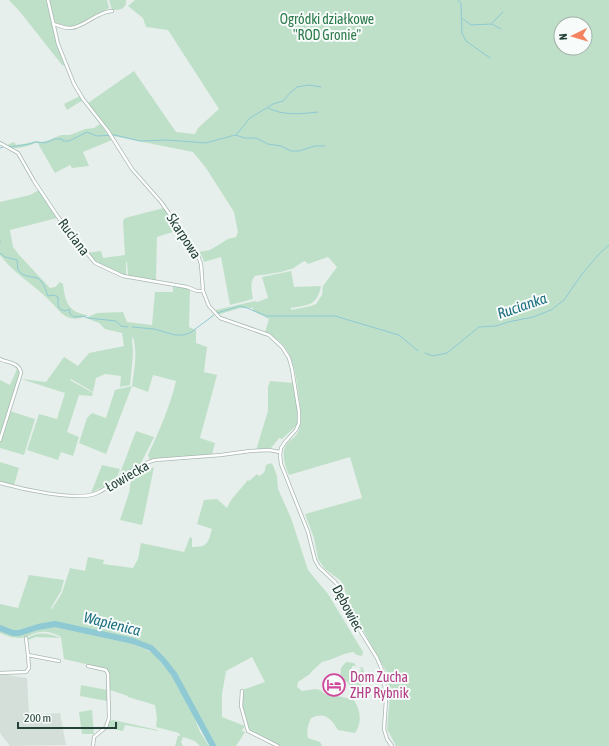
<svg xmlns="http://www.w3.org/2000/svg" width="609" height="746" font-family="'Asap Condensed',sans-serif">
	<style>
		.built { fill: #d4dfda }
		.green { fill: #bfe0c8; fill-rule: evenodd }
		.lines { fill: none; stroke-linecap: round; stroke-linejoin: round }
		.stream { stroke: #8ec9d4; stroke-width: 1 }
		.river { stroke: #8ec9d4; stroke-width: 6 }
		.street-casing { stroke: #a8b8b2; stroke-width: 4 }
		.street { stroke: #fff; stroke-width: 2.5 }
		.labels { text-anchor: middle; stroke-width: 4; stroke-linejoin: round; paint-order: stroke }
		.park-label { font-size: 14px; fill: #2d7a4b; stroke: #f7fbf9 }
		.street-label { font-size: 14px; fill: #24423a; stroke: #f7fbf9 }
		.hotel-label { font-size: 14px; fill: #b23c85; stroke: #f7fbf9; text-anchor: start }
		.water-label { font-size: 15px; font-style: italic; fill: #1c6f80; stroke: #f7fbf9 }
	</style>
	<rect width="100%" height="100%" fill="#e6efeb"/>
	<path class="built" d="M0,674L27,678L29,715L60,713L66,745L10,746L0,733Z"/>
	<g class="green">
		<path d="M9,0H46L57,44L65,66L62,65L21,13Z"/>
		<path d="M49,0H107L109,8L75,26H67L55,22Z"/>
		<path d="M109,0H126C127,9 120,10 112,10Z"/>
		<path d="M135,0H609V746H396L387,729L390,695L387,673L354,614L341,581L325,569L318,559L314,538L305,514L362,498L350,457L289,475C285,467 281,453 286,445C292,437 299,437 300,425C302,417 300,406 299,398C295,370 294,345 265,332L269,319L253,311V308H240L217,315L215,313L216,310L255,301L257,302L268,298L262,277L291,271L294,287L321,286C317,306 308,305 291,308V310L311,306L316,304L322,295L323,286L337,267L328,257L308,264L305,261C299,263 297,267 291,269C280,273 267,274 255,276C249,282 252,292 253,299L230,305L221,257L204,262L203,258L199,252L210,250L228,239L236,237L238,232L234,212L206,168L193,152L113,136L108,129L88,103L134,71L176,132L195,134L198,128L219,109L168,30L146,27L143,18L128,6ZM561,24H585V48H561Z"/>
		<path d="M80,96L83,100L67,110L64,104Z"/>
		<path d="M100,124L112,140L83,152L89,166L72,168L70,165L55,173L37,142C30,146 14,151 7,146L9,144L14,142L16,145L24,144L36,141L41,142L49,140L61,135H70L85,129L94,128Z"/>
		<path d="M39,190L57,218L10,230L13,247L20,256L50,288L55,287L60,282L63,284C65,301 68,313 88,315C83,318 75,320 70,318C62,316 56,307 51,302C35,285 14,274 0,255V202L30,195Z"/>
		<path d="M164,208L173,221L176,231L157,237L156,281L128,276L127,262H126V276L95,262L87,253L101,251L103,258L125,255L123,221L125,218Z"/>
		<path d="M173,286L190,289L189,327L196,330V343L207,347L204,372L217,375L200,438L215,443L212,454L150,460L148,455C159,431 170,407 176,381L153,375L148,392L132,386L106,454L79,443L87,418L92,413L106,418L115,390L132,386C134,370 138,354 133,337L132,339L133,354L130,385L120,387L121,376L105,374L96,378L93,392L71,379L70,380L93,393L92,396L79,395L67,432L79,437L73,456L61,452L58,460L27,450L39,414L57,419L65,393L21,379L46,382L64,357L78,366L89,353L124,346L122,333L105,329L99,323L86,318L97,313L123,312L127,322L152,325L155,292H173Z"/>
		<path d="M18,367L21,372L0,434V380L10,385Z"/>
		<path d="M270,381L293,383C295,396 299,412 297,425L282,439L279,438L271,448L257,449V447L268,411V387Z"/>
		<path d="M10,411L35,419L24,455L0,448V441Z"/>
		<path d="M136,431L154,437L141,463L120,478L119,476Z"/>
		<path d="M0,462L19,468L14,485L0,481Z"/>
		<path d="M271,463L273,465L277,476L278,489L291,518L308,570L328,594L363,652L362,656L357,655L353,652L344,654L332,659L322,662L311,672L310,674L298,682L297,687L302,691L316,689L320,690L325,694L353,699C360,708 363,723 355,733L338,730C330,717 324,712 311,718C308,725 306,731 308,738L320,742L322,746H280L251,732L249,729L242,706V690L265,682L252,657L226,671L222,694V717L245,726L242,730V731L245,732L236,746H215L177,674L165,659L152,647L134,639L120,636L107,634L58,622L45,623L17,631L10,630L0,626V604L18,608L29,575L64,580L61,591L51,608L52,609L62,593L70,568L85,571L88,557L104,560L103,564L133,568L138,559L141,543L184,552L190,537L192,538V547C208,547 208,543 212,529L197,524L204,500L217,499L227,508L231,500L248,480L249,481L257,474L259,476C265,473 265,471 266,465Z"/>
		<path d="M102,465L120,469L116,480L91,493Z"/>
		<path d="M154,467L142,525L120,520L129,493L131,480L144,471Z"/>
		<path d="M53,626L133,644L153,653L172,675L190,706L200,732L209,746H200L195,741L183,737L181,742L183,746H175L178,736H180L179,733L156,727L157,718L155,705L128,697V696L110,690L109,674L107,669L64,659L61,638L36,637L28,640L27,638C39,631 49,633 61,638V637C52,632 43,630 33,634C28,636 24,638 18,638C12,638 5,635 0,633V630L18,635Z"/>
		<path d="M346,662L354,663L356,666H352L351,672L360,674L361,668L359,667H362L364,671L360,688L354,687L355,681L357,679L356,677H354L353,679L354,681L353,687H350L348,682H340L341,668Z"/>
		<path d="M81,685L107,690V701L80,696Z"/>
		<path d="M92,710L94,734H82L79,712Z"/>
		<path d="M113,720L158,730L159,731L125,725L123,731L108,728L104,731L110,721Z"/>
	</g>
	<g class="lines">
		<g class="stream">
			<path d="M458,0L461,3L462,33L466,41L490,58"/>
			<path d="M463,19L471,25L492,24L501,29"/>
			<path d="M492,23L503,12"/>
			<path d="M268,108C284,116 300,114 318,112"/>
			<path d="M236,135L250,118L273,104L283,101L290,93L297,87L309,85L321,87"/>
			<path d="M10,147L29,144L36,142L45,143L55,139H62L63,141H69L87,132L97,136L115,135L140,141L167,140L206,143L235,135L245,138H256L268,144L281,146L291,151H299L315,146H325"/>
			<path d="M0,148L3,147"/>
			<path d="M0,241V243"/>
			<path d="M0,253L5,257L17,260L18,270C26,280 35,274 41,281C45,285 46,292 48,296L54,295L58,297C59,304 55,308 65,311L69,309L70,314L74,317L82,316L89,318L116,321L121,326L128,327"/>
			<path d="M217,313L240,306L247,308L267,316H335L399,335L418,351"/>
			<path d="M132,327L154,329L175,335H183L190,333L214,315"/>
			<path d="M425,353L433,356L447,353L479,327L496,326L508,322L533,317L551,310L564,300L582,274L600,253L609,245"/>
		</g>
		<path class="river" d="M0,628L13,633H19L38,627L55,624L133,641L151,648L163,660L174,674L213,746"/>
		<g class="street-casing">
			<g id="street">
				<path d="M48,0L58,44L74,84L83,99L108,131L132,169L161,202L197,253L201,264L203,291L209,306L220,318L269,335L282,347L289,358L292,369L299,412V423L296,430L285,442L281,448L280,455L281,464L308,532L315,560L319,567L335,582L340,588L353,619L377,658L383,672L386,700L384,729L387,739L392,746"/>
				<path d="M53,24C59,25 65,29 71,28C86,26 96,12 112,11"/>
				<path d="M0,143L18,153L34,181L58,217L95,263L123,276L187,287L197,291H202"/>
				<path d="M0,359C8,363 19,362 21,373L0,440"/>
				<path d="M0,483C21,489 78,502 97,493C116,484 135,465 155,460L221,455L250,451L269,450L280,452"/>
				<path d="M26,638L28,655"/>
				<path d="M88,666L106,670L108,674L109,718L106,727L94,737L93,746"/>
				<path d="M0,673L26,672L29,668L28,655L59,661"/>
				<path d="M242,691L241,706L248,731L278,746"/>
			</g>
		</g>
		<use href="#street" class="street"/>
	</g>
	<defs>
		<g id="hotel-ring" transform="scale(1.15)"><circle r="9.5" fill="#f7fbf9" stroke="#d1479c" stroke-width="1.5"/><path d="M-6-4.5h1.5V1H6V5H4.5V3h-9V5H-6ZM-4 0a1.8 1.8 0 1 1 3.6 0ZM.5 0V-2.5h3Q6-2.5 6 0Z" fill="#d1479c"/></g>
	</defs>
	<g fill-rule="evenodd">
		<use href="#hotel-ring" x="334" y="685"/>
	</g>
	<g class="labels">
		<g class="park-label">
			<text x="327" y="24">Ogródki działkowe<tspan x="327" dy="16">"ROD Gronie"</tspan></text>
		</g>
		<g class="street-label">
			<text transform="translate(184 236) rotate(57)" y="5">Skarpowa</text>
			<text transform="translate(74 237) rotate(53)" y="5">Ruciana</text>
			<text transform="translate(127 476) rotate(-30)" y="5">Łowiecka</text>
			<text transform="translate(348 608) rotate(62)" y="5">Dębowiec</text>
		</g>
		<g class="hotel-label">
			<text x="350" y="682">Dom Zucha<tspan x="350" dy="16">ZHP Rybnik</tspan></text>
		</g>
		<g class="water-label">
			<text transform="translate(522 306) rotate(-19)" y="5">Rucianka</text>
			<text transform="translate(112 624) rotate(14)" y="5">Wapienica</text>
		</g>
	</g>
	<g transform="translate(573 36) rotate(265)"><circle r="19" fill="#f7fbf9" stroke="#a3b1ad"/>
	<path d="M0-3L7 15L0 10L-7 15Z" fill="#f4845f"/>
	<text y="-6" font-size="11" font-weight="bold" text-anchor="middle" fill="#24423a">N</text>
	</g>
	<path d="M18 722v6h98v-6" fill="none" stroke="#24423a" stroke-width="2"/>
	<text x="24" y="722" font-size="12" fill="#24423a" stroke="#f7fbf9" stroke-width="3" paint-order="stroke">200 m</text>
</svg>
